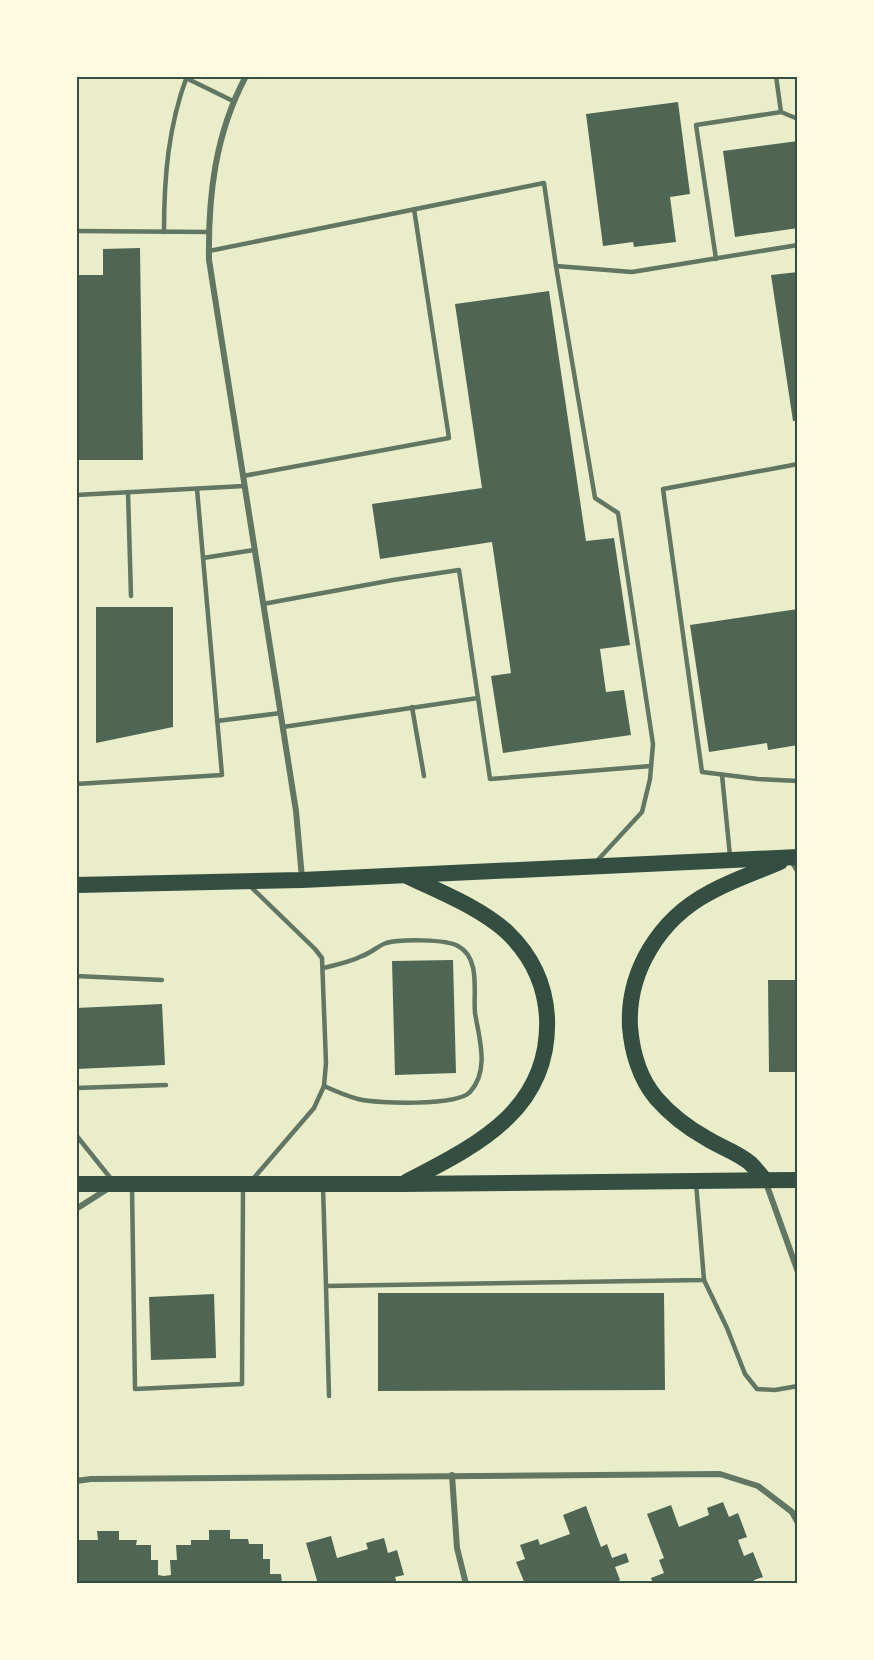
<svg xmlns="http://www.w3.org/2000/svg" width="874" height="1660" font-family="Cabin,sans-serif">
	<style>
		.building { fill: #4f6655 }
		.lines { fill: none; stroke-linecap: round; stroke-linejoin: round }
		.service { stroke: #617663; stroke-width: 4.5 }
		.minor { stroke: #617663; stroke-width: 6 }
		.trunk { stroke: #344e41; stroke-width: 16 }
		.neatline { fill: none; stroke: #344e41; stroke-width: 2 }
	</style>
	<rect width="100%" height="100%" fill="#e9edc9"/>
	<g class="building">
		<path d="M678,102L690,194L670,197L676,242L634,247L633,242L603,246L586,114Z"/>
		<path d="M798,141V228L735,237L723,151Z"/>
		<path d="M140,248L143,460H76V275H103V249Z"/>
		<path d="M798,272V421H793L771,275Z"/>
		<path d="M549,291L586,541L614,538L630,645L600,649L606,692L624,690L631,735L503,753L491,676L511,673L492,542L380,559L372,504L482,488L455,304Z"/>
		<path d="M96,607H173V727L96,743Z"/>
		<path d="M798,609V745L768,750L767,743L709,752L690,625Z"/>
		<path d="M453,960L456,1073L395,1075L392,961Z"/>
		<path d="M768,980H798V1072H769Z"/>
		<path d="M162,1004L165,1065L76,1069V1008Z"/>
		<path d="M378,1293H664L665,1390L378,1391Z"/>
		<path d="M214,1294L216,1358L151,1360L149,1297Z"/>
		<path d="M723,1502L729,1517L738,1513L747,1537L738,1540L744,1556L753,1552L763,1577L754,1580L755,1584H653L651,1578L664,1573L659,1560L664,1558L647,1514L671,1505L679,1527L709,1515L707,1508Z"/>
		<path d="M586,1506L601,1547L607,1544L612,1558L626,1553L629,1562L615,1567L620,1580L615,1584H525L516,1562L525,1559L520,1545L538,1539L540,1545L570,1534L563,1515Z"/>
		<path d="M209,1530H230V1539H248L249,1544H263V1559H270V1574H281L282,1584H76V1545L79,1546V1540H98L97,1531H119V1540H137L136,1545H151V1560H158V1575L164,1576L171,1575L170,1560H177L176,1545H191V1540H209Z"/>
		<path d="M331,1536L337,1558L368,1549L366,1543L384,1538L388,1553L397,1550L404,1575L395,1577L397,1584H318L306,1543Z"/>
	</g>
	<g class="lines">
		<g class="service">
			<path d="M776,76L781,112L798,119"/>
			<path d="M186,78L233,101"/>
			<path d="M76,231L208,232"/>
			<path d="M164,232C164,178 168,127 187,76"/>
			<path d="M209,251L544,183L556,266L632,272L798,245"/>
			<path d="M716,259L696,125L781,112"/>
			<path d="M556,266L595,498L618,513L653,744L650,779L642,812L596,862"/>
			<path d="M798,464L663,489L702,772L758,779L798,781"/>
			<path d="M243,476L449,438L414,209"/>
			<path d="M128,492L131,596"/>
			<path d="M76,495L244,486"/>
			<path d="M203,558L254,550"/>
			<path d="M263,604L393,580L459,570L478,698L283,727"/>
			<path d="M478,698L490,779L651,766"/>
			<path d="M412,707L424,776"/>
			<path d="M217,721L281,713"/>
			<path d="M722,775L730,856"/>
			<path d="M76,784L222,775L197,489"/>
			<path d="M791,861L798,872"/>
			<path d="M251,887L315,949L322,958L326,1063L324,1086L314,1108L252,1180"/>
			<path d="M323,968C336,965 350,962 362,956C371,953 378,946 386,943C400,939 446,939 458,946C481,958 473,993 475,1013C479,1038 490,1070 470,1092C457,1106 378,1104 358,1099C347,1096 335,1091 324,1086"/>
			<path d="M76,976L162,980"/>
			<path d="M76,1088L166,1085"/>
			<path d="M76,1135L112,1180"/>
			<path d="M132,1187L135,1389L242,1384L243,1187"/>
			<path d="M323,1187L326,1286L704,1280L696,1183"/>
			<path d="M704,1280L727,1328L745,1374L757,1389L775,1390L798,1386"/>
			<path d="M326,1286L329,1396"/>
		</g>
		<g class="minor">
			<path d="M246,76C215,134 208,196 209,260L296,811L302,878"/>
			<path d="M766,1183L798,1272"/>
			<path d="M76,1209L109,1188"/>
			<path d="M452,1475L457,1548L466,1584"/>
			<path d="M76,1481L91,1479L720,1474L758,1486L792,1512L798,1523"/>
		</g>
		<g class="trunk">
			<path d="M76,885L302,880L798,857"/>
			<path d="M765,1180C760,1174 755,1168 750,1163C737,1152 720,1147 706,1138C688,1128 670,1114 656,1098C640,1079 632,1052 630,1027C627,971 660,919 709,893C732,880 757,872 780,862"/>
			<path d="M406,1182C477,1145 551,1110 547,1017C545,983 531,955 507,932C479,907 440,892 407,876"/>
			<path d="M76,1184H402L798,1180"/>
		</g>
	</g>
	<rect width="874" height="1660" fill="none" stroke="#fefae0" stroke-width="156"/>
	<rect x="78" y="78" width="718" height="1504" class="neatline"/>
</svg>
